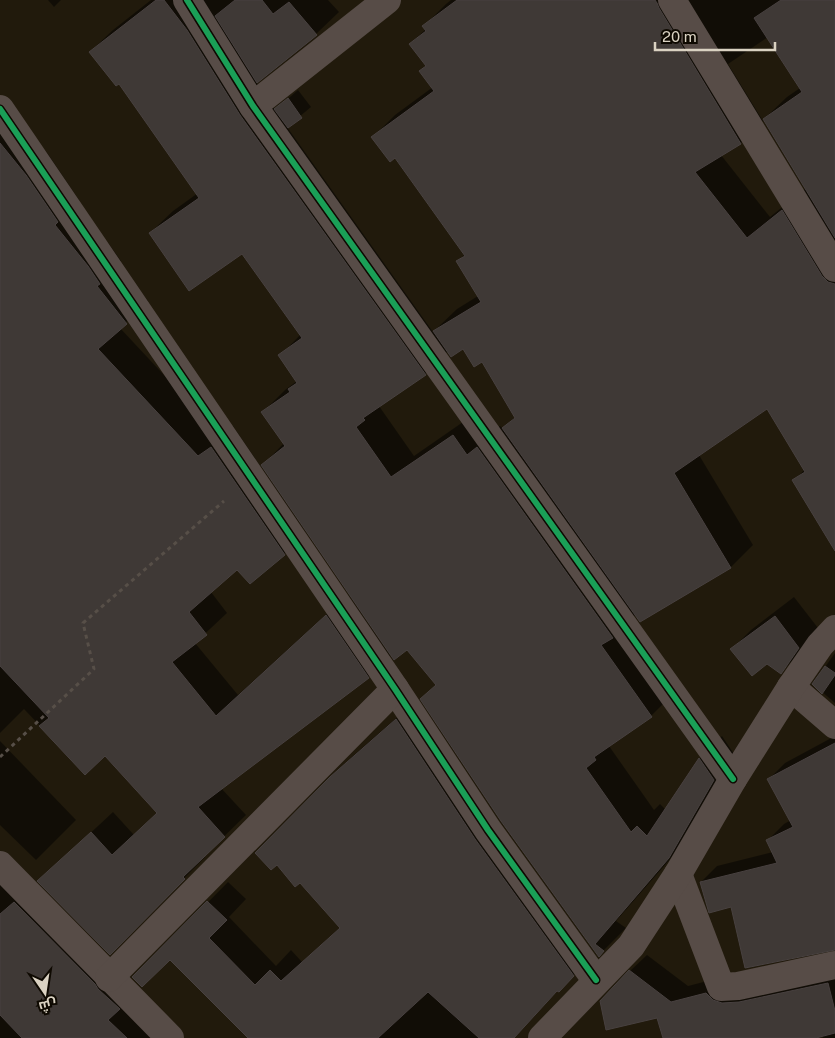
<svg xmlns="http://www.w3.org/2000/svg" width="835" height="1038" font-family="'Public Sans',Cairo,sans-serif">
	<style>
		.shadow { fill: #0007; fill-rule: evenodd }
		.building { fill: #3f3936; stroke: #484140 }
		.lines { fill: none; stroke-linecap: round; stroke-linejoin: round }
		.path { stroke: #574f48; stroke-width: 3; stroke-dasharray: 4 4; stroke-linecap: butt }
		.minor { stroke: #574c47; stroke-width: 28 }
		.cycleway-casing { stroke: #0e0901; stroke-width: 9 }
		.cycleway { stroke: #1a9f57; stroke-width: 6 }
	</style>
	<rect width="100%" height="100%" fill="#211a0c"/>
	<g class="shadow">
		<path d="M48,0H61L54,7Z"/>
		<path d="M151,0H328L339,12L316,34L256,82L275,110L298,90L311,107L287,127L433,332L457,309L478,296L458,262L465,254L395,157L372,138L395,115L433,87L420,71L427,65L410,44L426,29L424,26L446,4L451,0H835V548L794,481L805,469L767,408L699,455L753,545L731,567L641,620L636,614L625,625L673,694L651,716L609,746L654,810L660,804L666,810L700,758L722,736L736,757L692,834L616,921L626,928L599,955L422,699L437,684L263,465L284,443L263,412L285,390L297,381L280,356L301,334L242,252L150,233L173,211L198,193L119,82L90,52L113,30ZM768,37L800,88L787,97L764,119L806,188L770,217L721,155L741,143L763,121L728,64ZM464,347L482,360L516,416L503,429L500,426L490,433L476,413L414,456L379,406L425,374L448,351Z"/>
		<path d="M0,118L21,122L48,154L79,200L75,203L109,244L121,261L118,264L148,301L120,328L220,435L233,426L305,532L284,554L238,568L211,592L227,613L195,643L238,695L348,595L390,656L368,678L221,788L246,815L204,856L205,857L110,953L39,881L113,812L134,835L158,812L105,754L85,773L24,709L0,733Z"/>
		<path d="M794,597L818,628L800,653L781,672L767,662L732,649L751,630Z"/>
		<path d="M835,653V703L813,684Z"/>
		<path d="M417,700L579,970L558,990L514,1038H250L170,959L134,977L228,882L246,899L229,917L276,966L291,950L302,962L341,927L300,881L277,863L257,853L352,757Z"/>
		<path d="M835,736V872L732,906L701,882L717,866L773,852L768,840L784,824L791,820L769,779L785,763Z"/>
		<path d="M0,741L76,820L36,860L0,825Z"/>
		<path d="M0,864L171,1038H0Z"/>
		<path d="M647,955L688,986L723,977L835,969V1038H823L822,1036L815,1038H664L658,1016L630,971Z"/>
	</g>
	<g class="building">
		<path d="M156,0H164L187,30L240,115L426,375L363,418L365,420L356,427L391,477L453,435L467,455L477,447L613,638L601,645L652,717L594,757L596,760L586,768L631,832L637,826L647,836L699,758L714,780L669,858L595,944L604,951L599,957L501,821L420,699L436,685L407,650L394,660L261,465L285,446L261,412L290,392L288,389L297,383L278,355L302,338L242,254L189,291L149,233L199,198L119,84L116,86L89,52Z"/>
		<path d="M235,0H262L273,14L289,2L317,35L257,83L215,16Z"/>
		<path d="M457,0H655L657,3L659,8L741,144L695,172L747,238L782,210L822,276L828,282L835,284V551L792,480L805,472L767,409L674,473L731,568L640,622L502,428L515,418L482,362L474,367L463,349L451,357L433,331L481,302L456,261L465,256L395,158L390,162L371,137L434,91L419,71L426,66L409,44L426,31L422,26Z"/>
		<path d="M781,0H835V238L763,119L802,92L754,18Z"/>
		<path d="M288,98L302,118L288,128L274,109Z"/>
		<path d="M0,143L26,175L58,222L55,225L88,266L100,284L97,286L127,324L98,349L198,456L211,447L285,555L250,584L237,570L189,612L207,635L172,662L216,716L326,615L369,678L198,807L225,837L183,877L185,879L110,955L37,881L91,832L112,855L157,813L105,756L85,775L39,726L49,718L0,666Z"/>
		<path d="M775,616L799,648L781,674L767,664L752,676L730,649Z"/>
		<path d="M825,666L835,673V675L822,694L812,684Z"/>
		<path d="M396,719L475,839L574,976L559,992L557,991L514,1038H479L428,992L378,1038H248L170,960L142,987L132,977L207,901L227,920L209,938L255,985L270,970L281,981L340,928L300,883L295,887L277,865L271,870L255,853L330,777Z"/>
		<path d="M835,743V950L745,968L731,907L709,913L700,882L777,863L766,840L793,827L767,779Z"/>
		<path d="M14,902L95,984L98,989L120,1009L108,1020L127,1038H22L0,1015V914Z"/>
		<path d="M629,970L671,1002L706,993L713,1000L722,1003L739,1002L828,983L835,1011V1033L816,1038H663L657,1018L606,1030L600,1001Z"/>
	</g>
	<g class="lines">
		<path class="path" d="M0,757L94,669L83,623L224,501"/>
		<g class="minor">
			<path d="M187,0L253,106L733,779"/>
			<path d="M672,0L835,268"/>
			<path d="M253,106L387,0"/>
			<path d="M0,109L395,689L488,830L596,980"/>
			<path d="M791,687L835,725"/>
			<path d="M0,865L170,1038"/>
			<path d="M678,874L721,987L738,986L835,965"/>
			<path d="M109,978L395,689"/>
			<path d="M542,1038L631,946L678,874L733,779L791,687L820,645L835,629"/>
		</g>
		<g class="cycleway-casing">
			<g id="cycleway">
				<path d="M187,0L253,106L733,779"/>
				<path d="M0,109L395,689L488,830L596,980"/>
			</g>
		</g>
		<use href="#cycleway" class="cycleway"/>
	</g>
	<g transform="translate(45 993) rotate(167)" stroke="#0e0901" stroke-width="4" paint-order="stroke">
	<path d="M0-4L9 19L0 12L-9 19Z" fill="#dad2c2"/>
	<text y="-8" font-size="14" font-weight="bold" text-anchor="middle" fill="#dad2c2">ش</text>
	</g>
	<path d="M655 42v8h120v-8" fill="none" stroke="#dad2c2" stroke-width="2.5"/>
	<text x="662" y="42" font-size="15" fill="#dad2c2" stroke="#0e0901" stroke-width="4" paint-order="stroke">20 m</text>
</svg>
